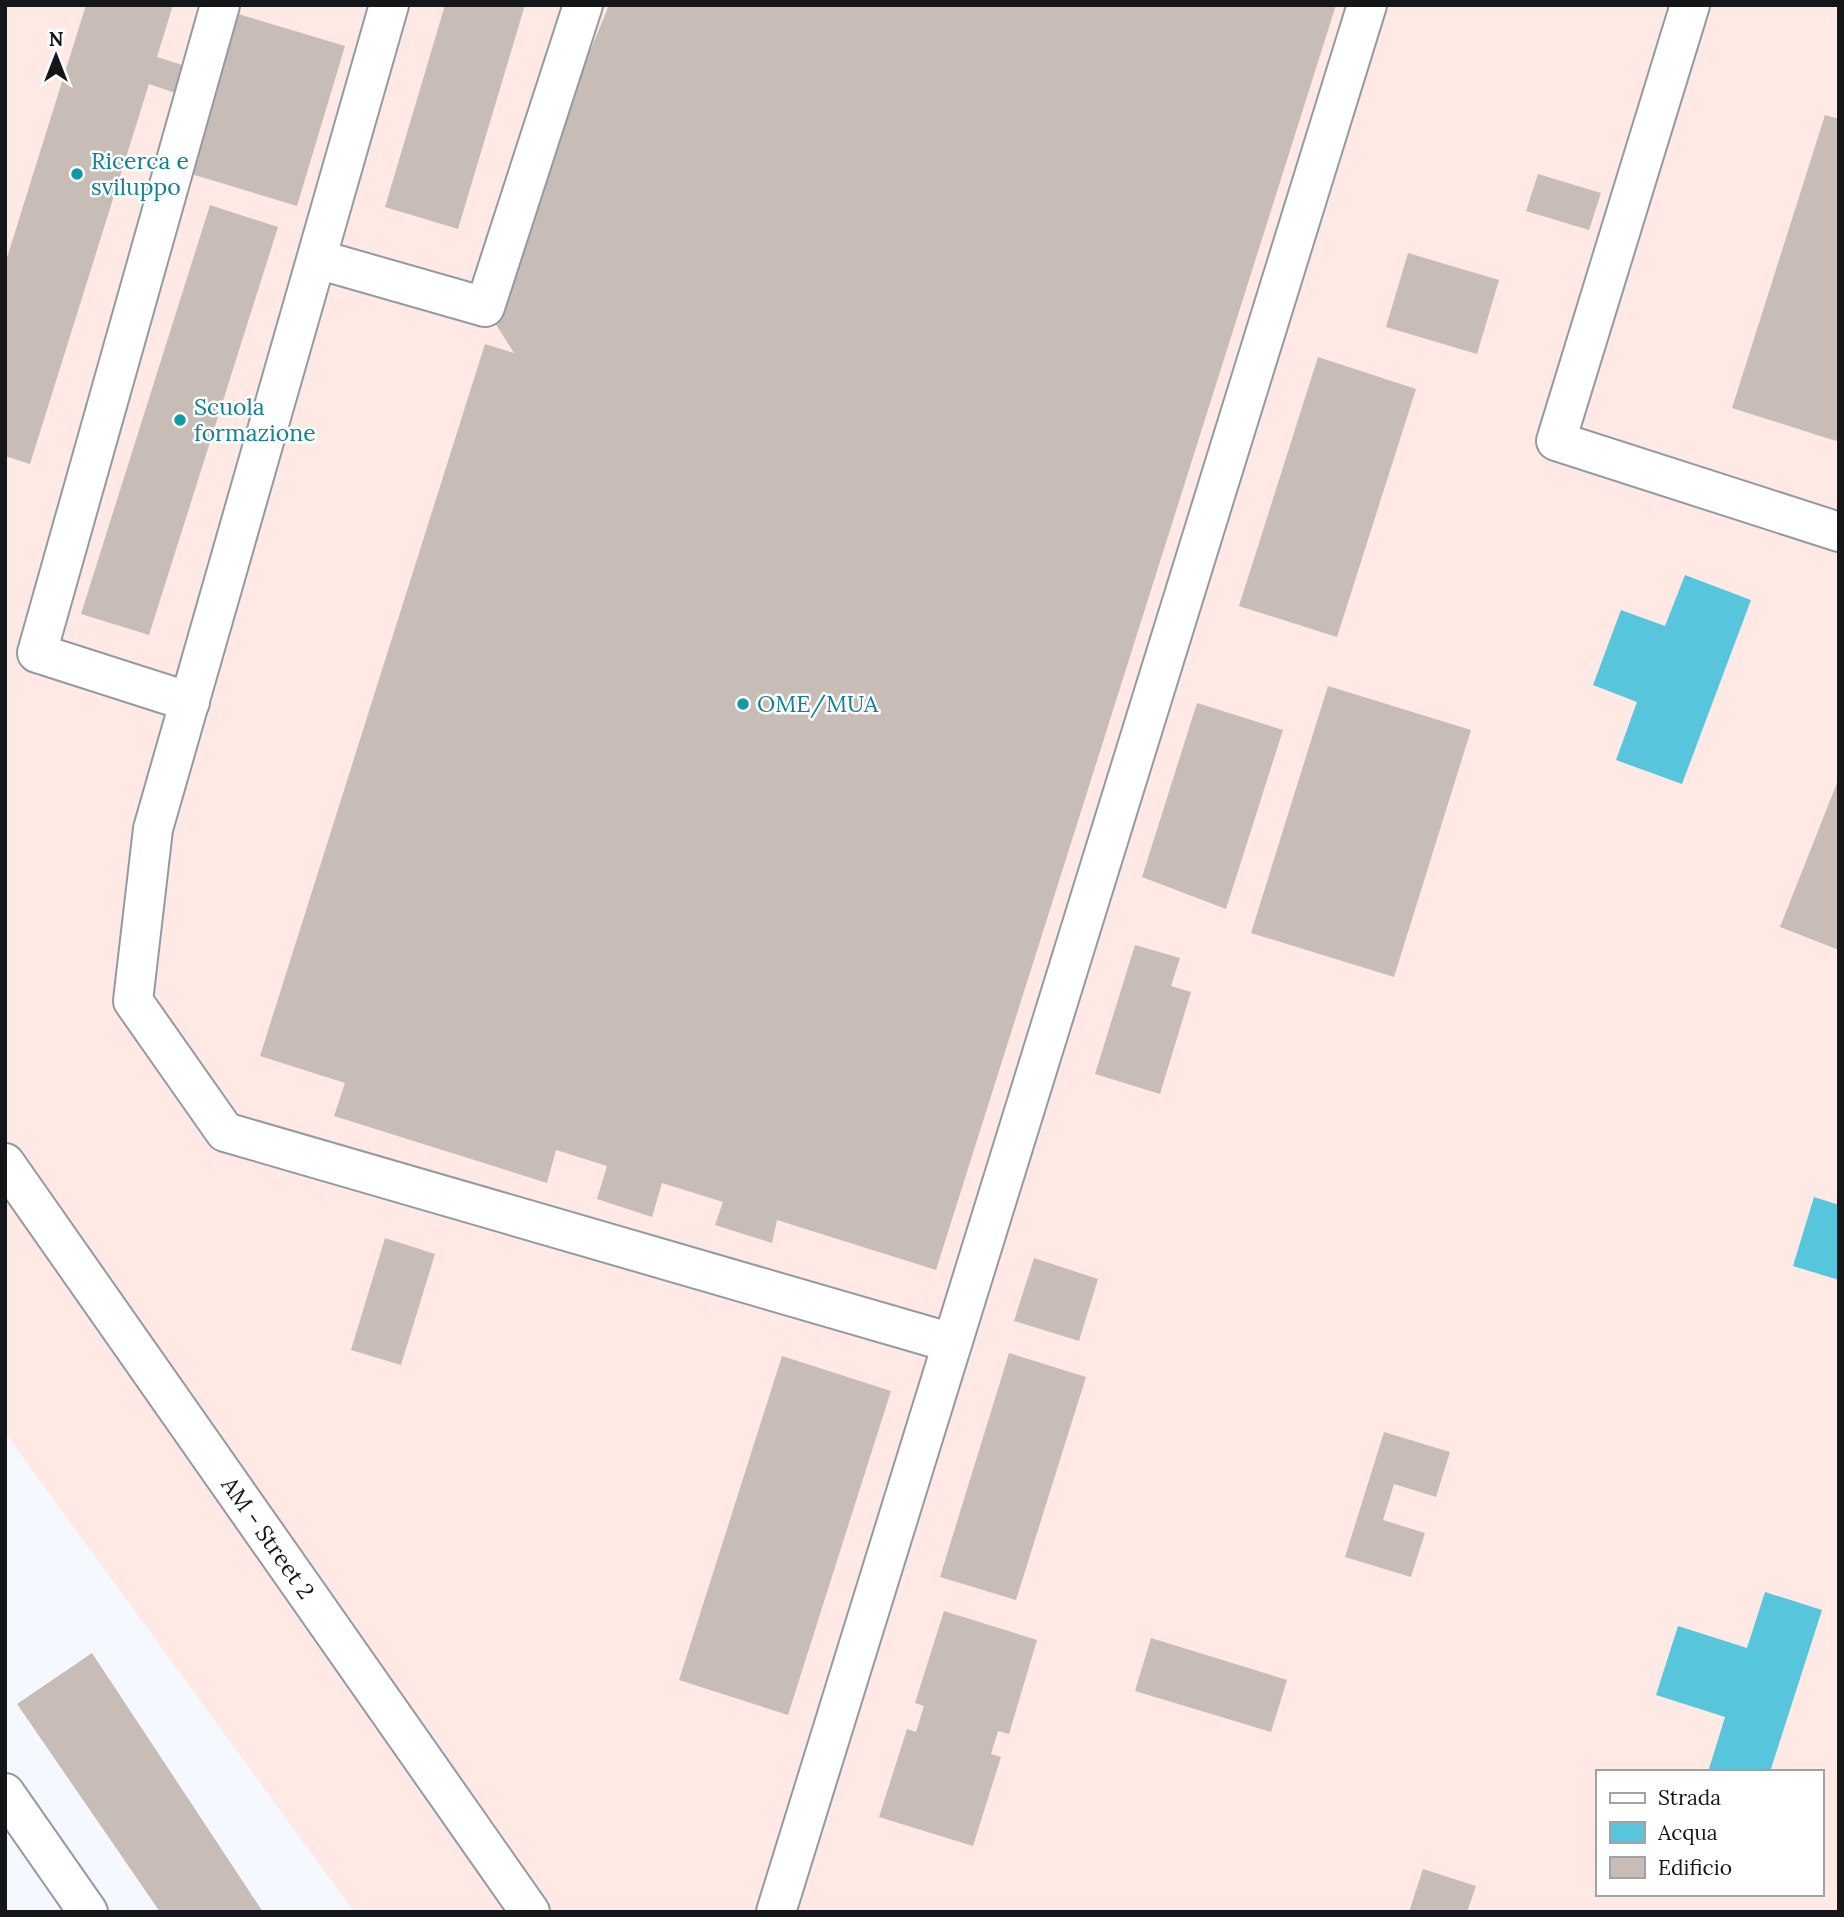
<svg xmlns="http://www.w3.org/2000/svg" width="1844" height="1917" font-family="Lora,serif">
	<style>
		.industrial { fill: #fee9e4; fill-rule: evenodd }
		.water { fill: #57c5dc }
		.building { fill: #c8bdb6 }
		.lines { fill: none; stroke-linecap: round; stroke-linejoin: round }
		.minor-casing { stroke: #9699a4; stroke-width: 42 }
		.minor { stroke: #fff; stroke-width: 38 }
		.culture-dot { fill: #0f9aa8; stroke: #fff; stroke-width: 2.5 }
		.labels { text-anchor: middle; stroke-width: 5; stroke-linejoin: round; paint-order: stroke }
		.culture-label { font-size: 23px; fill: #0d838f; stroke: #fff; text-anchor: start }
		.street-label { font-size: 23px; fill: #15161a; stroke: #fff }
	</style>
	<rect width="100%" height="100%" fill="#f6f8ff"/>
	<path class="industrial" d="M5,5H1839V1912H354L5,1433ZM1597,1772H1821V1894H1597Z"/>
	<g class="water">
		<path d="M1685,575L1751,600L1682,784L1616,760L1637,702L1593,685L1621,610L1665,626Z"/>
		<path d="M1814,1197L1839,1205V1280L1793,1266Z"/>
		<path d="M1765,1592L1822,1610L1770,1772H1708L1725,1717L1656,1695L1678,1626L1747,1648Z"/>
	</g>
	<g class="building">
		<path d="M86,5H173L157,57L217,76L235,13L345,46L297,206L188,173L208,104L149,84L30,464L5,456V264Z"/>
		<path d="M445,5H525L458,229L385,207Z"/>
		<path d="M609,5H1336L936,1270L777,1220L772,1243L715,1225L723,1202L662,1183L652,1217L597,1199L607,1166L556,1150L547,1183L334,1116L345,1083L260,1056L485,344L514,353L485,307Z"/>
		<path d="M1825,115L1839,119V432L1836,441L1732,408Z"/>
		<path d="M1538,174L1601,193L1589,230L1526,211Z"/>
		<path d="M210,205L278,227L149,635L81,614Z"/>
		<path d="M1408,253L1499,280L1477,354L1386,327Z"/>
		<path d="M1318,357L1416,389L1337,637L1239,606Z"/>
		<path d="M1328,686L1471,730L1394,977L1251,933Z"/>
		<path d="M1197,703L1283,730L1226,909L1142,877Z"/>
		<path d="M1839,778V950L1780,927Z"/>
		<path d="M1135,945L1180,958L1171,986L1191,992L1160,1094L1095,1074Z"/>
		<path d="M385,1238L435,1254L401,1365L351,1350Z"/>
		<path d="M1034,1258L1098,1279L1079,1341L1014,1321Z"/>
		<path d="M1009,1353L1086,1377L1016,1600L940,1577Z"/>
		<path d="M782,1356L891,1391L788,1715L679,1680Z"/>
		<path d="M1384,1432L1450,1452L1436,1497L1394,1484L1383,1520L1425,1533L1411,1577L1345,1557Z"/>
		<path d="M944,1611L1037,1640L1009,1734L998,1731L991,1754L1001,1757L973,1846L879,1817L907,1729L916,1732L924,1706L915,1703Z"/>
		<path d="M1151,1638L1287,1680L1271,1732L1135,1691Z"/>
		<path d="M92,1653L263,1912H160L17,1704Z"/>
		<path d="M1423,1869L1476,1886L1467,1912H1409Z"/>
	</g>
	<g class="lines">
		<g class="minor-casing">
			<g id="minor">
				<path d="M389,5L153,829L133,1001L225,1132L952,1343"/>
				<path d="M1690,5L1556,441L1839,532"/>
				<path d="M317,259L485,307L583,5"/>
				<path d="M190,702L37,653L220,5"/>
				<path d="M5,1163L530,1912"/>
				<path d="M5,1793L88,1912"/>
				<path d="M776,1912L1367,5"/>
			</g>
		</g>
		<use href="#minor" class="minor"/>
	</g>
	<g class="culture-dot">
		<circle cx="77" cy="174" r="7"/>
		<circle cx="180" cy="420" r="7"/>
		<circle cx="743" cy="704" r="7"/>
	</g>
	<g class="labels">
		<g class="culture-label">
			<text x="91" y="169">Ricerca e<tspan x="91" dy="26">sviluppo</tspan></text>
			<text x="194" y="415">Scuola<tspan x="194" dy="26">formazione</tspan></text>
			<text x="757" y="712">OME/MUA</text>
		</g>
		<g class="street-label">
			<text transform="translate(268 1538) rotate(55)" y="8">AM - Street 2</text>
		</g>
	</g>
	<rect width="1844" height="1917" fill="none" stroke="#15161a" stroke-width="14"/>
	<rect x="1596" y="1770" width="228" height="126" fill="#ffffff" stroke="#a1a2a3" stroke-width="2"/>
	<rect x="1610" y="1793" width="35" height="10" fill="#ffffff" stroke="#a1a2a3" stroke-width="2"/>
	<text x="1658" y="1805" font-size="21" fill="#15161a">Strada</text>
	<rect x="1610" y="1822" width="35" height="21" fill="#57c5dc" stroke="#a1a2a3" stroke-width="2"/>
	<text x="1658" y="1840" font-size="21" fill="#15161a">Acqua</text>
	<rect x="1610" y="1857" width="35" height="21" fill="#c8bdb6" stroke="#a1a2a3" stroke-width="2"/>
	<text x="1658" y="1875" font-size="21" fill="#15161a">Edificio</text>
	<g transform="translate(56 56)" stroke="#ffffff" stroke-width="5" paint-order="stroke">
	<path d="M0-5L12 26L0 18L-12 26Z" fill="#15161a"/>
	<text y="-10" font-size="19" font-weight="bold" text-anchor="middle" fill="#15161a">N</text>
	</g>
</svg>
